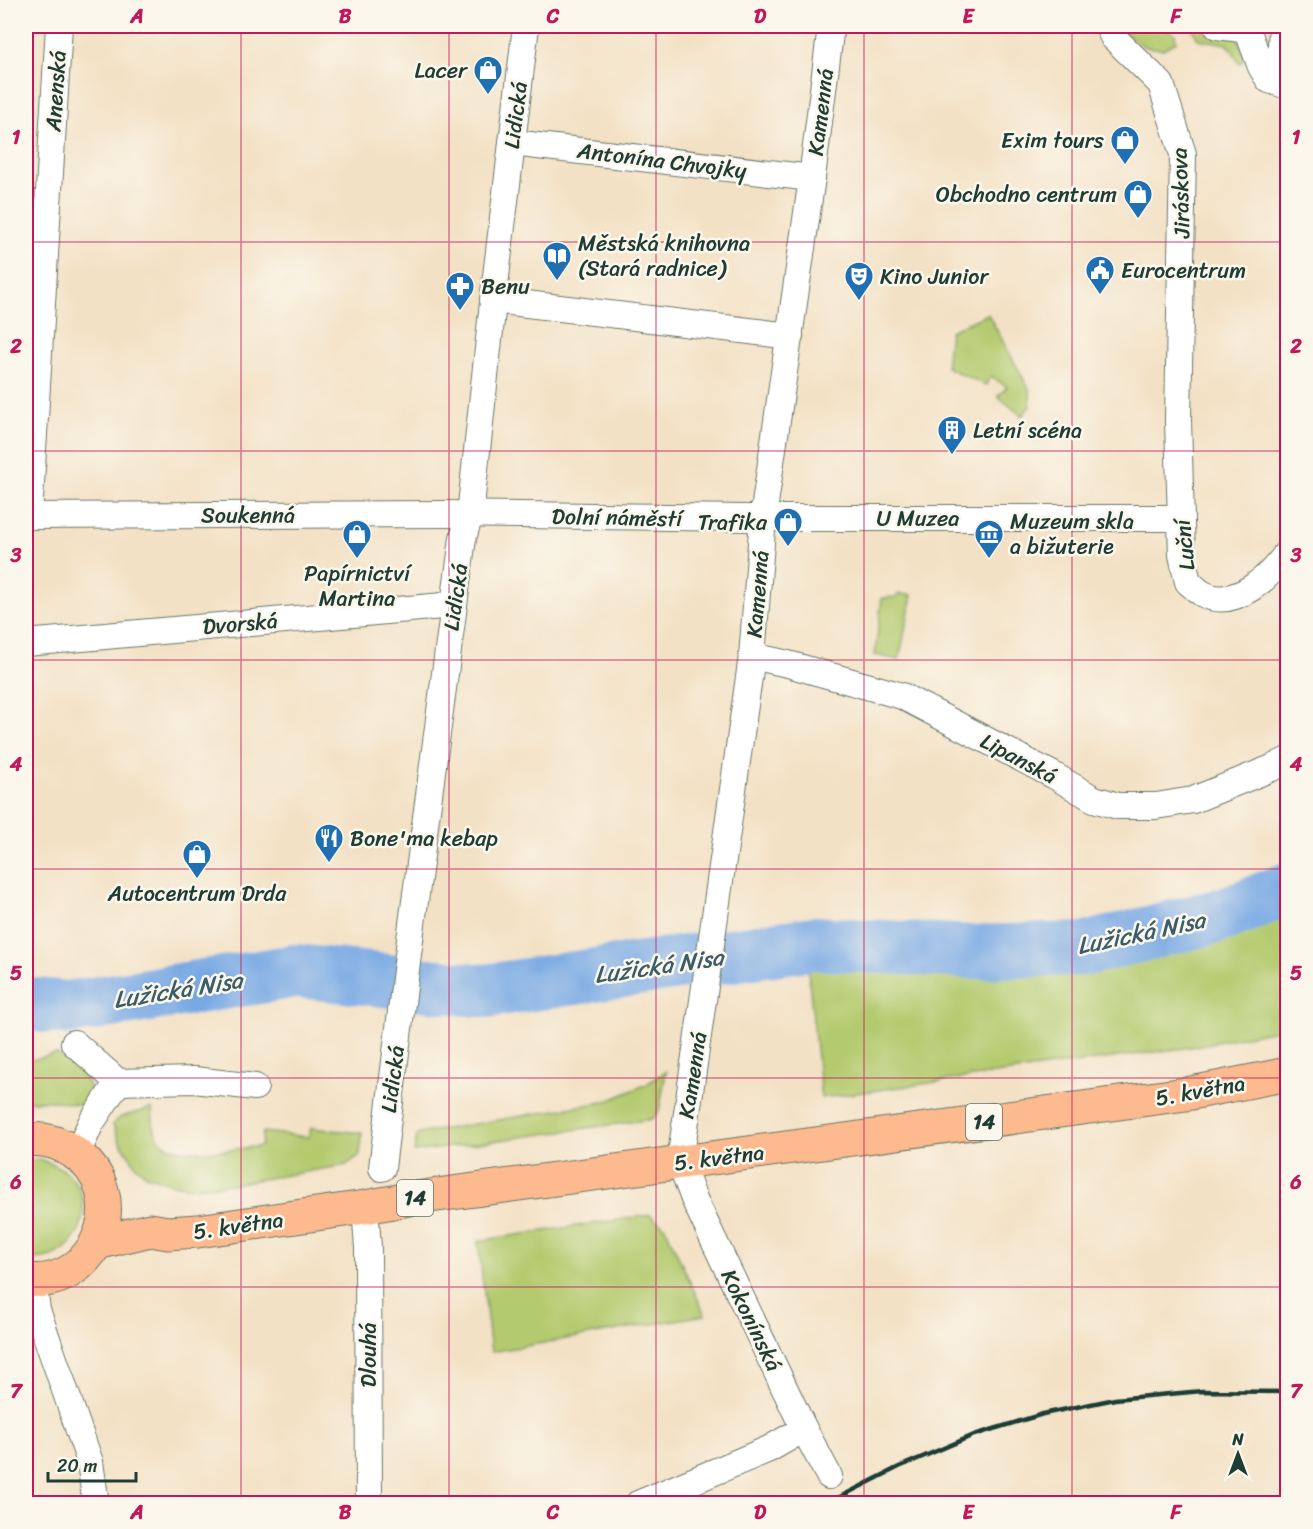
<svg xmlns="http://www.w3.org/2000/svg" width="1313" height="1529" font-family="Sriracha,sans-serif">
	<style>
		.green { fill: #b4ca6e; stroke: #6a8451; stroke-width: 1.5 }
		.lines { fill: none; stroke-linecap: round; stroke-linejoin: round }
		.river { stroke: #79a9e4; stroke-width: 54 }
		.street-casing { stroke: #697667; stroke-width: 28 }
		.primary-casing { stroke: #697667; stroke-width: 35 }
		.street { stroke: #fff; stroke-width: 26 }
		.primary { stroke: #fcba8e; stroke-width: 33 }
		.rail { stroke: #1f3d34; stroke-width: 4.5 }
		.grid { fill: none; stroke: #c2185b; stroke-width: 1.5; stroke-opacity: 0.55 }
		.labels { text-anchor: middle; stroke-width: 5; stroke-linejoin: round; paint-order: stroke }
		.shield { fill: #fbf7ec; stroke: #61756b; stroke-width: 1.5 }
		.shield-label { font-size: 21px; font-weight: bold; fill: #1f3d34 }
		.poi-label { font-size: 22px; fill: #1f3d34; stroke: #fbf7ec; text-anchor: start }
		.street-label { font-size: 22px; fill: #1f3d34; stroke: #fbf7ec }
		.water-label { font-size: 24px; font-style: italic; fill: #3a5d69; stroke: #fbf7ec }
		.neatline { fill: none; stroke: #c2185b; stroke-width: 2 }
		.grid-label { font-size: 20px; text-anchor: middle; font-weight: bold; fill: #c2185b }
	</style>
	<rect width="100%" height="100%" fill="#fbf7ec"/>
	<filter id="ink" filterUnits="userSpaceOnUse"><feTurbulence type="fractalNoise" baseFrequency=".0167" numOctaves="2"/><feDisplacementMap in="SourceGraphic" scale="12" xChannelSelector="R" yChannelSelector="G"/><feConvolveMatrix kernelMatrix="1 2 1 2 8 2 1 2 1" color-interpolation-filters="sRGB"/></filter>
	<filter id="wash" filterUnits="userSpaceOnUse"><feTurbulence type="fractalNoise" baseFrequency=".008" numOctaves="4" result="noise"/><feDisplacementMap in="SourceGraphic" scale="24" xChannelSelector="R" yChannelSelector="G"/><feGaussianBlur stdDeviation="1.35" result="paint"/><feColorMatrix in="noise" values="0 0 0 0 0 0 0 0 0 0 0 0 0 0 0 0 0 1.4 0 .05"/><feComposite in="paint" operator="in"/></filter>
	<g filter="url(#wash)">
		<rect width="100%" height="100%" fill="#f3e1c5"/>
		<g class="green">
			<path d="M1125,26C1138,26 1166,25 1175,34L1176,42L1163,49L1145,47L1123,32Z"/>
			<path d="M1195,26L1231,31L1237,35L1244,55L1243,61L1239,63L1233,51L1227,44L1198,39L1193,30V27Z"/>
			<path d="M988,314L1030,391V406L1022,416L998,396L1007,387L991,376L986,385L946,367L950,331Z"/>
			<path d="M898,594L912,595L899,660L875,655L882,598L898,597Z"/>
			<path d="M1287,909V1028L1191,1047L821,1098L807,960L823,959L890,964L1073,971Z"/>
			<path d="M56,1054C74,1064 88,1075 91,1095L81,1105L56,1101H26V1061Z"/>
			<path d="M666,1071L659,1111L652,1119L414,1152L417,1134L608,1101L645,1085Z"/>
			<path d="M152,1108C153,1119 153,1131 160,1140C174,1159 239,1149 261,1146L263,1132L309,1137L311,1128L362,1133L360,1155L346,1165L233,1184L194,1187L173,1184L146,1175L137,1167L120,1142L113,1124L121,1117Z"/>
			<path d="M36,1159C111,1174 89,1267 26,1258V1161Z"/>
			<path d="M650,1215L665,1227L705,1315L491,1352L478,1241Z"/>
		</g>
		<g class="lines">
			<path class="river" d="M26,1004L68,1008L296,971L486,991L814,943L971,952L1085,949L1222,915L1288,889"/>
		</g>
	</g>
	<g filter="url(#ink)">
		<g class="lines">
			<g class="street-casing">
				<g id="street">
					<path d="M1108,26L1113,37L1161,84L1183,154L1178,421L1182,555L1188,582C1193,586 1198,591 1203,594C1235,611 1272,575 1288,551"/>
					<path d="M1217,26L1242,29L1250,37L1261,67L1269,80L1288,86"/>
					<path d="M1282,26L1280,61L1288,81"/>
					<path d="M512,143L812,178"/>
					<path d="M493,300L790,336"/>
					<path d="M26,516L442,514L746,518H1181"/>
					<path d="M29,516L59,26"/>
					<path d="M26,643L454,605"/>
					<path d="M752,656L788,664L902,696L1053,775L1094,799L1118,806H1156L1193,800L1272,768L1288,760"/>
					<path d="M74,1043L118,1082L194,1080L255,1087"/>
					<path d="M77,1154L91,1123L118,1082"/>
					<path d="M382,1168L407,962L454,605L463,538L470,515L494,293L526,26"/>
					<path d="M365,1207L368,1248L369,1504"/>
					<path d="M33,1281L37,1310L90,1462L96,1504"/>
					<path d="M829,1476L804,1429L694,1199L680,1162L752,656L763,518L812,178L831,26"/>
					<path d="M638,1504L769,1449L804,1429"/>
				</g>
			</g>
			<g class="primary-casing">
				<g id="primary">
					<path d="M26,1140C43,1138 59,1142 73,1152C135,1192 98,1289 26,1280"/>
					<path d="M97,1243L150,1230L168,1233L198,1231L365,1207L415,1198L1186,1094L1288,1074"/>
				</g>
			</g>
			<use href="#street" class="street"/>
			<use href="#primary" class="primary"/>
			<path class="rail" d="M826,1504L899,1467L974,1435L1043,1414L1115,1399L1202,1391L1288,1392"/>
		</g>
	</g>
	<path class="grid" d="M241,26V1504M449,26V1504M656,26V1504M864,26V1504M1072,26V1504M26,242H1288M26,451H1288M26,660H1288M26,869H1288M26,1078H1288M26,1287H1288"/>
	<defs>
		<g id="shop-pin" transform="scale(1.5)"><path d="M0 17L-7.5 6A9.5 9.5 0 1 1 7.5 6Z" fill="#1f6fb2" stroke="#fbf7ec"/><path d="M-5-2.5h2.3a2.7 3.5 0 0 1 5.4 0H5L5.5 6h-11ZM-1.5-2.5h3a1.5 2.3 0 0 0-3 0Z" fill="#fff"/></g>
		<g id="library-pin" transform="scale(1.5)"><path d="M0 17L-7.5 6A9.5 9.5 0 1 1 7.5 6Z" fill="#1f6fb2" stroke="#fbf7ec"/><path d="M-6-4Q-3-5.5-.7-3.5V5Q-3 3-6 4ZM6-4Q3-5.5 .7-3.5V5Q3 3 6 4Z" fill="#fff"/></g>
		<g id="civic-pin" transform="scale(1.5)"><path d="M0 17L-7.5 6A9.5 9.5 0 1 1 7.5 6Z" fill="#1f6fb2" stroke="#fbf7ec"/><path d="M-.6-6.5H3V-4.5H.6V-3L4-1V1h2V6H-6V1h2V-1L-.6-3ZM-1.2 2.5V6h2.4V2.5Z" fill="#fff"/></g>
		<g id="theatre-pin" transform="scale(1.5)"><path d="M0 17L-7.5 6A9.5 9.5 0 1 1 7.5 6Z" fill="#1f6fb2" stroke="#fbf7ec"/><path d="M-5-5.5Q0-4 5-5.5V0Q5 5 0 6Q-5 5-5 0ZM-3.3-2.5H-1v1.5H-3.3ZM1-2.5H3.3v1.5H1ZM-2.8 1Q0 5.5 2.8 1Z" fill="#fff"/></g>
		<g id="pharmacy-pin" transform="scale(1.5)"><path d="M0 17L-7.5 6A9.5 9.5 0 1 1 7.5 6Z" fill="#1f6fb2" stroke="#fbf7ec"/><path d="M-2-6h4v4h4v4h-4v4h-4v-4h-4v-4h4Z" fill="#fff"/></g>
		<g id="building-pin" transform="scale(1.5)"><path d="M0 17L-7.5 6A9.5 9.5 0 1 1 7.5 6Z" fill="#1f6fb2" stroke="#fbf7ec"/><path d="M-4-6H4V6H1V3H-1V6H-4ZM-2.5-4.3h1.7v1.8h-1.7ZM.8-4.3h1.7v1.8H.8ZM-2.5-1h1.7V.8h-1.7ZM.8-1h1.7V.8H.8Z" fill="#fff"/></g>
		<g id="museum-pin" transform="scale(1.5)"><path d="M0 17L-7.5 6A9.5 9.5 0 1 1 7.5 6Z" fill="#1f6fb2" stroke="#fbf7ec"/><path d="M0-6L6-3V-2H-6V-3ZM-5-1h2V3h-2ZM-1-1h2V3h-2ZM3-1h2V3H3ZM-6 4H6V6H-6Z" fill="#fff"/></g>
		<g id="restaurant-pin" transform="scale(1.5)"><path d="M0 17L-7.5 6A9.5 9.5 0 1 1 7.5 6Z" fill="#1f6fb2" stroke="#fbf7ec"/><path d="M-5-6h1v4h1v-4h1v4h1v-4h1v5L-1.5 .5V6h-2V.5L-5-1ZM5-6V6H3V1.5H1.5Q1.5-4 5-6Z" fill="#fff"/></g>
	</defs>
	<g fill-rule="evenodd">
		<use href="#shop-pin" x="488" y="70"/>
		<use href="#shop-pin" x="1125" y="140"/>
		<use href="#shop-pin" x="1138" y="194"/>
		<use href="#library-pin" x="557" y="256"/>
		<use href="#civic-pin" x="1100" y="270"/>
		<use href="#theatre-pin" x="859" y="276"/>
		<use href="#pharmacy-pin" x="460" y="286"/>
		<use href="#building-pin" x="952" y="430"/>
		<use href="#shop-pin" x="788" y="522"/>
		<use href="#shop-pin" x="357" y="534"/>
		<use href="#museum-pin" x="989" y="534"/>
		<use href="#restaurant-pin" x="329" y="838"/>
		<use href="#shop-pin" x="197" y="854"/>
	</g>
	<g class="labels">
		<g class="shield">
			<rect x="966" y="1104" width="36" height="36" rx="4.5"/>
			<rect x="397" y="1180" width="36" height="36" rx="4.5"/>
		</g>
		<g class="shield-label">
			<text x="984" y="1129">14</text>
			<text x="415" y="1205">14</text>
		</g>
		<g class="poi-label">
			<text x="467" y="78" text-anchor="end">Lacer</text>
			<text x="1104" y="148" text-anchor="end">Exim tours</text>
			<text x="1117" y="202" text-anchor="end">Obchodno centrum</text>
			<text x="578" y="251">Městská knihovna<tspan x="578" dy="25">(Stará radnice)</tspan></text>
			<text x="1121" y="278">Eurocentrum</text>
			<text x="880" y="284">Kino Junior</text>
			<text x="481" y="294">Benu</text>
			<text x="973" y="438">Letní scéna</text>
			<text x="1010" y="529">Muzeum skla<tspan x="1010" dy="25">a bižuterie</tspan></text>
			<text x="767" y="530" text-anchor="end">Trafika</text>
			<text x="357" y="581" text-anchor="middle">Papírnictví<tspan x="357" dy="25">Martina</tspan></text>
			<text x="350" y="846">Bone'ma kebap</text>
			<text x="197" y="901" text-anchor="middle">Autocentrum Drda</text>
		</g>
		<g class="street-label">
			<text transform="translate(55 91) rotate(-86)" y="8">Anenská</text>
			<text transform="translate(820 112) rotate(-83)" y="8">Kamenná</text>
			<text transform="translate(515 115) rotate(-83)" y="8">Lidická</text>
			<text transform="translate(662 160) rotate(7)" y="8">Antonína Chvojky</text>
			<text transform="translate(1180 193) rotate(-92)" y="8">Jiráskova</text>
			<text x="248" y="523">Soukenná</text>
			<text transform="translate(617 517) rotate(1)" y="8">Dolní náměstí</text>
			<text x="918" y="526">U Muzea</text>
			<text transform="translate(1184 545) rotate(-96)" y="8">Luční</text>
			<text transform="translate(757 594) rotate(-85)" y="8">Kamenná</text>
			<text transform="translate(455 597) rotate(-82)" y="8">Lidická</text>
			<text transform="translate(240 623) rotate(-5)" y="8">Dvorská</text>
			<text transform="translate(1019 758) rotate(28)" y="8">Lipanská</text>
			<text transform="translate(692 1075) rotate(-81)" y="8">Kamenná</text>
			<text transform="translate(392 1079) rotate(-83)" y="8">Lidická</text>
			<text transform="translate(1200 1090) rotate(-10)" y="8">5. května</text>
			<text transform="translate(719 1157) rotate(-7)" y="8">5. května</text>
			<text transform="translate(238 1225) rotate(-8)" y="8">5. května</text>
			<text transform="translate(752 1320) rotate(64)" y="8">Kokonínská</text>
			<text transform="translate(368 1355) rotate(-90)" y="8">Dlouhá</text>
		</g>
		<g class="water-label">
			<text transform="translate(1141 933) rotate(-12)" y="8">Lužická Nisa</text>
			<text transform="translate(659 966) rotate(-8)" y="8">Lužická Nisa</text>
			<text transform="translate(178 990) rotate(-9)" y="8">Lužická Nisa</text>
		</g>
	</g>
	<rect width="1313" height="1529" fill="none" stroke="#fbf7ec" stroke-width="66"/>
	<g transform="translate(1238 1454)" stroke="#fbf7ec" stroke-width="4.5" paint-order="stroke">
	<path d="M0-4.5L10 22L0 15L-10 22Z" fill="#1f3d34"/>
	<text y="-9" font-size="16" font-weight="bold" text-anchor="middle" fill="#1f3d34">N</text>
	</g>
	<path d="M48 1472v9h88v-9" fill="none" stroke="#1f3d34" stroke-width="3"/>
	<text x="57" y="1472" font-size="18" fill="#1f3d34" stroke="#fbf7ec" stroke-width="4.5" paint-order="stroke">20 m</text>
	<rect x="33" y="33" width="1247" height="1463" class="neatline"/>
	<g class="grid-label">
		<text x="137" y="23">A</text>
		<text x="345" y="23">B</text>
		<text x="553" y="23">C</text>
		<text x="760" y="23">D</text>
		<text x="968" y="23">E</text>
		<text x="1176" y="23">F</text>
		<text x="16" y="144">1</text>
		<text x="1296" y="144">1</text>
		<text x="16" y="353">2</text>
		<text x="1296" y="353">2</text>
		<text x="16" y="562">3</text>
		<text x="1296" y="562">3</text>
		<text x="16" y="771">4</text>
		<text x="1296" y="771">4</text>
		<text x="16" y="980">5</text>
		<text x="1296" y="980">5</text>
		<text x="16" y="1189">6</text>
		<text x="1296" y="1189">6</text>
		<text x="16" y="1398">7</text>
		<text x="1296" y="1398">7</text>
		<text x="137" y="1519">A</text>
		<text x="345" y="1519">B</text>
		<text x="553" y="1519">C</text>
		<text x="760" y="1519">D</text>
		<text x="968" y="1519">E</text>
		<text x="1176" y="1519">F</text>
	</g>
</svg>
